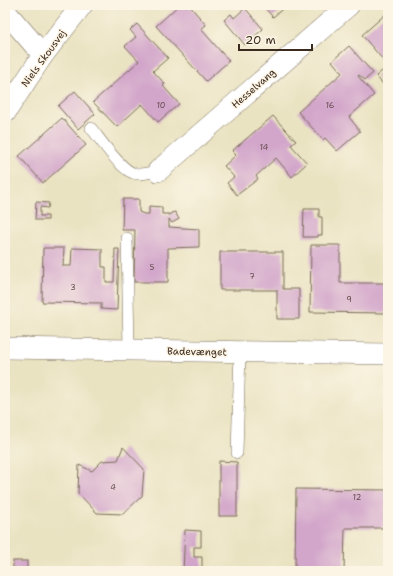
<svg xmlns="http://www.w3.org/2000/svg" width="393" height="576" font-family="'Shantell Sans',sans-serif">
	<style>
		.building { fill: #d2a5ca }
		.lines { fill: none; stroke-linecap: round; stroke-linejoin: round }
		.lane-casing { stroke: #786b57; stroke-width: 12 }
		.street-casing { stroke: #786b57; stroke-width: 22 }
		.lane { stroke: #fff; stroke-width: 11 }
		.street { stroke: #fff; stroke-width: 21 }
		.labels { text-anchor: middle; stroke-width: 3; stroke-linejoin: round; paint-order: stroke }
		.number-label { font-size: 8px; fill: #614949 }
		.street-label { font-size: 10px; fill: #3b2a1e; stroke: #fcf5e5 }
	</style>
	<rect width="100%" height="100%" fill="#fcf5e5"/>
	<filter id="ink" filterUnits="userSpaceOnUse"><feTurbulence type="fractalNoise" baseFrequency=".025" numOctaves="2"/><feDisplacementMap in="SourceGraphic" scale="8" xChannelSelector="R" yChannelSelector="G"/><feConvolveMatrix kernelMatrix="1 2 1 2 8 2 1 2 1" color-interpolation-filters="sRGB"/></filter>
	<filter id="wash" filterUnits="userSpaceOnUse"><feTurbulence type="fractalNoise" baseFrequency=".012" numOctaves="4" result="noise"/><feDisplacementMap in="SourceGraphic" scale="16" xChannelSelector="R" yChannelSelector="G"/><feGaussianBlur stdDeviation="0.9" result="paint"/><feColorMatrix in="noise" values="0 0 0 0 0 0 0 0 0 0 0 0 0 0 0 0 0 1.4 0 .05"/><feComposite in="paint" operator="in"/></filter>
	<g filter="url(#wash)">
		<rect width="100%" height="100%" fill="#eae3c2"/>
		<g id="blocks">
			<g class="building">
				<path d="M179,5H189L206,25L201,29L229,61L206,81L156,26Z"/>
				<path d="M262,5H287L273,17Z"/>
				<path d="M245,8L263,29L245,45L224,20L231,14L234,18Z"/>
				<path d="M388,12V58L384,61L362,35Z"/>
				<path d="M137,24L168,58L153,71L165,84L163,86L179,104L158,122L142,104L117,127L93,102L139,61L125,46L136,37L130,30Z"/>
				<path d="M349,46L373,73L365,80L359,75L358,76L374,95L349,117L360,131L337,151L325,138L323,140L298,112L342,73L332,61Z"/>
				<path d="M388,66V90L376,76Z"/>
				<path d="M75,91L95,114L78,129L58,106Z"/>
				<path d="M273,116L296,141L291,145L307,163L292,177L276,158L256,176L258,179L237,195L227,183L234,177L224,166L236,155L232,151Z"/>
				<path d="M62,118L86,145L43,183L19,156Z"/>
				<path d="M123,199H139V212L144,214H149V206L162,207V214H169V216L171,213L175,212L179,219L172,223L169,219V227L199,229V247L168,248V282H134L135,230H122Z"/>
				<path d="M36,202L49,203L48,208L40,207V216H48V220H35Z"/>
				<path d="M304,209H319V217H322V235H318V237H303Z"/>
				<path d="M311,245H340V283H387L386,313L310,312Z"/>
				<path d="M43,248H64L63,266H71L72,248L102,249V267H106V282H114L115,249H119L117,310L101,309V303L42,302Z"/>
				<path d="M220,252H283V289H299V319H277V290H220Z"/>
				<path d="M123,447L144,469L142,496L123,514L97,513L78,493L79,465L92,471L102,461L118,460Z"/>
				<path d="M219,461L237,462V516H219Z"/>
				<path d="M296,489L388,490V528H345L344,571H295Z"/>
				<path d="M185,530L201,531V547H194V557H202V571H183Z"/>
				<rect x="13" y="561" width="14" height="10"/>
			</g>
		</g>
	</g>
	<g filter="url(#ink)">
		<use href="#blocks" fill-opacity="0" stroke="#786b57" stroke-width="1"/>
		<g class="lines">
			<g class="lane-casing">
				<g id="lane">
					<path d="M91,128C100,139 120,169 133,173C141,176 150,172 158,171"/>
					<path d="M127,238L129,350"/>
					<path d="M237,453L240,352"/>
				</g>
			</g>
			<g class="street-casing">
				<g id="street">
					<path d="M5,11L43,55"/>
					<path d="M5,113L43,55L82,5"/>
					<path d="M158,171L349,5"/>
					<path d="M5,348L388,354"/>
				</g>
			</g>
			<use href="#lane" class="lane"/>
			<use href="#street" class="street"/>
		</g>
	</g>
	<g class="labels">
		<g class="number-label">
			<text x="161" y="108">10</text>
			<text x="330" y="108">16</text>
			<text x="264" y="150">14</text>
			<text x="152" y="270">5</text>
			<text x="252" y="279">7</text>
			<text x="73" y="290">3</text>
			<text x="349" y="302">9</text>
			<text x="113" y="490">4</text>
			<text x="357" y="500">12</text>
		</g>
		<g class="street-label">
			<text transform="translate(43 58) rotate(-54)" y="4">Niels Skousvej</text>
			<text transform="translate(253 88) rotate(-41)" y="4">Hesselvang</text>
			<text transform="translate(197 351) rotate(1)" y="4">Badevænget</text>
		</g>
	</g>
	<rect width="393" height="576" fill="none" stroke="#fcf5e5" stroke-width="20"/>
	<path d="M239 44v6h73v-6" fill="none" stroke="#3b2a1e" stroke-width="2"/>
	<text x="245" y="44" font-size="12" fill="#3b2a1e" stroke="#fcf5e5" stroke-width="3" paint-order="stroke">20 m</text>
</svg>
